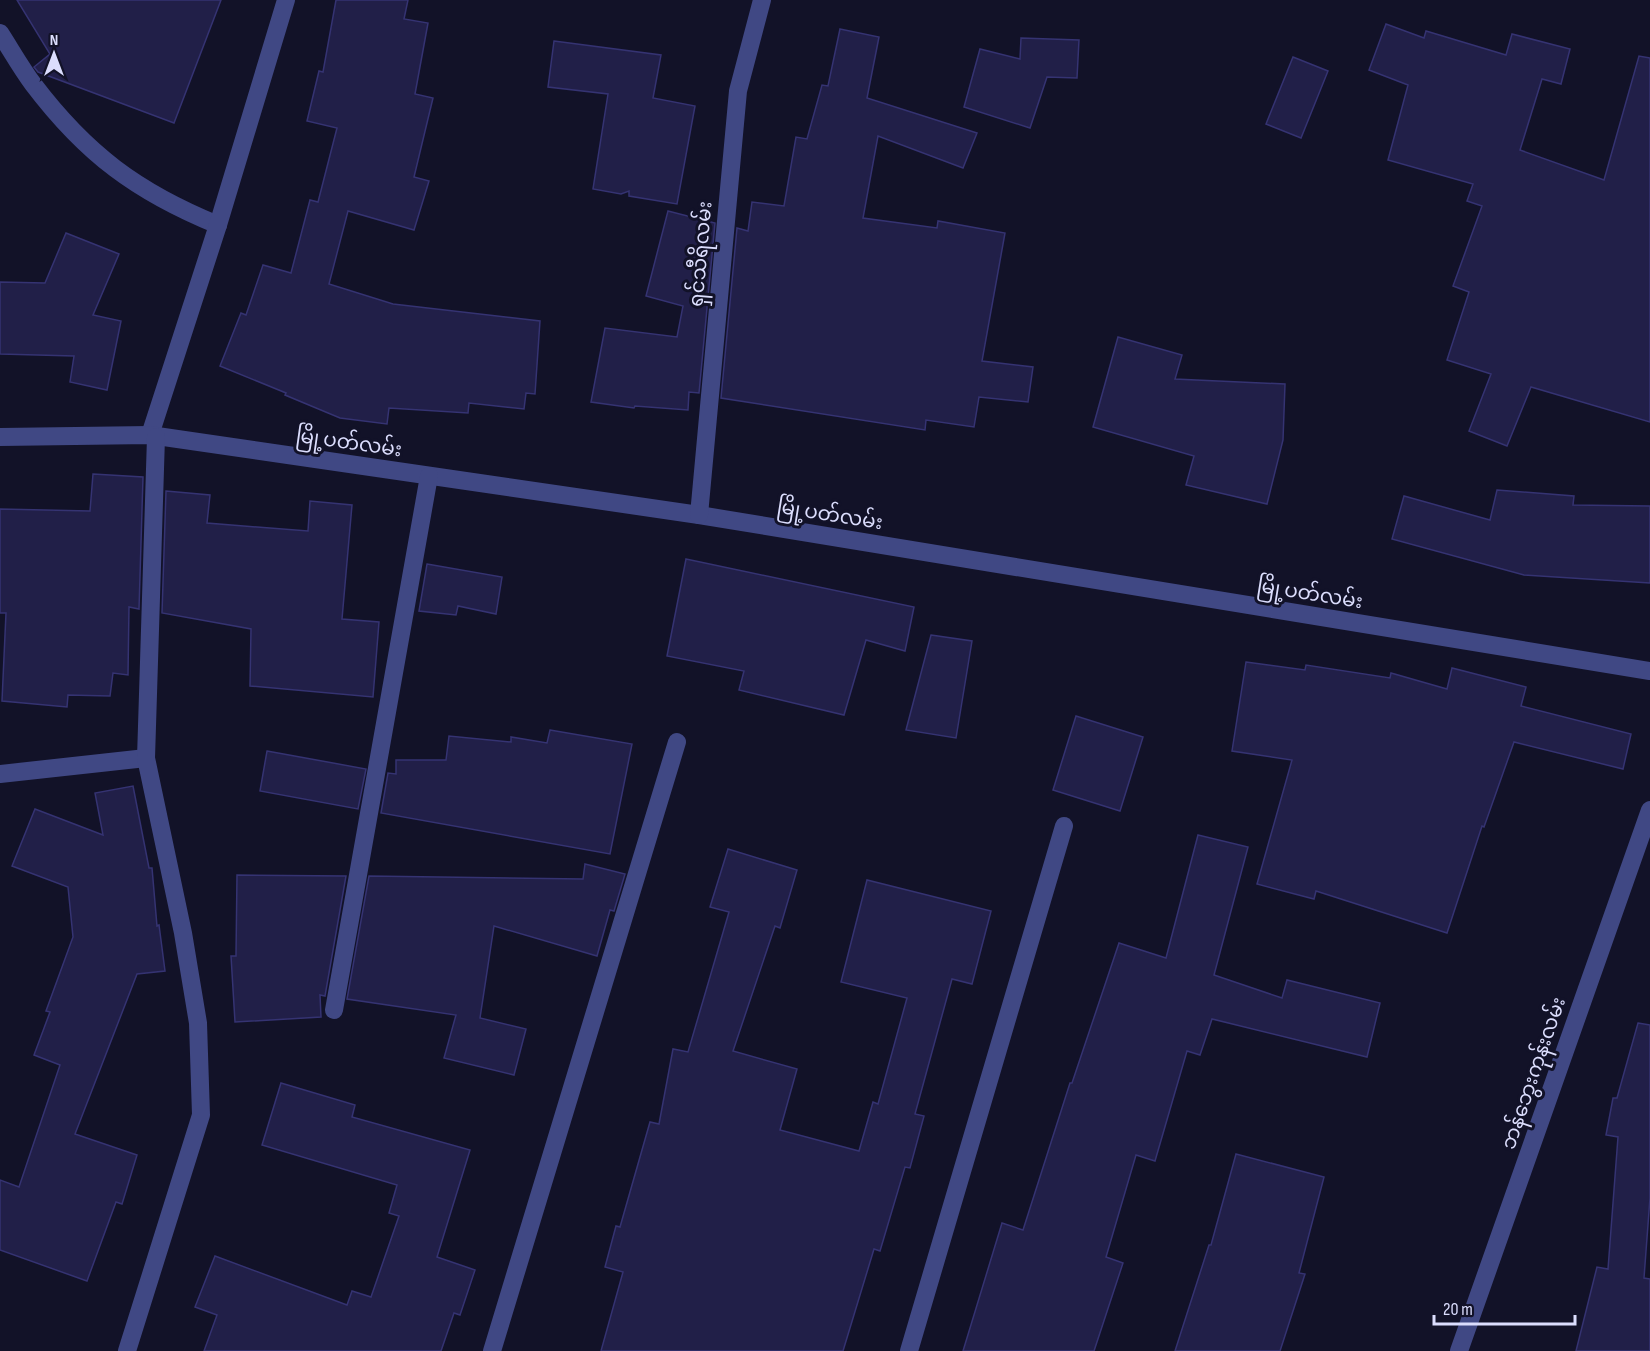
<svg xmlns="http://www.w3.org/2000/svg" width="1650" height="1351" font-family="'Sofia Sans Condensed','Noto Sans Myanmar',sans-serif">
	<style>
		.building { fill: #211f48; stroke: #353372; stroke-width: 1.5 }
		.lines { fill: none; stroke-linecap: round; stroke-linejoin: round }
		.minor { stroke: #404884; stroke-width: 18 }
		.labels { text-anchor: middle; stroke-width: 6; stroke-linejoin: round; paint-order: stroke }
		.street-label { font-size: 20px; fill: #dbddfd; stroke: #121228 }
	</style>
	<rect width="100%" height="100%" fill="#121228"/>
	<g class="building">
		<path d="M17,0H221L174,123L38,72L34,67L50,54Z"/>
		<path d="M336,0H408L404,19L428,23L415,94L433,98L414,177L429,181L414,230L348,211L329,284L393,304L540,321L535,394L526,393L524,409L469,403L468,413L389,408L387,424L340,418L285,395L286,393L220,366L241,313L246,315L263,265L291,273L310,200L318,202L337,128L307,121L319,71L323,72Z"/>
		<path d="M1386,24L1424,38L1426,31L1506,55L1512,34L1570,49L1561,84L1542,79L1520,150L1604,180L1639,56L1650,58V422L1531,387L1507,446L1469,431L1491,374L1447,360L1469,292L1453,286L1482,206L1467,201L1473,184L1388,160L1408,85L1369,70Z"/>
		<path d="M840,29L879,37L867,98L977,133L963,168L878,136L863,218L937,228L938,221L1005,233L982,361L1033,367L1028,402L979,397L974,427L926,420L925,430L721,398L737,228L748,231L752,202L784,206L796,137L807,139L822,85L828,86Z"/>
		<path d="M1021,38L1079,40L1077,78L1047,77L1030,128L964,107L980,49L1020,59Z"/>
		<path d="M554,41L661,55L653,98L695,106L677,204L629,196V191L621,194L593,189L608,94L548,87Z"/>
		<path d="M1293,57L1328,71L1301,138L1266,124Z"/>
		<path d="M668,211L715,223L699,393L689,392L688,410L635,406L634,408L591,402L605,328L677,337L683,306L646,296Z"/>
		<path d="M66,233L119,254L93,315L121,321L107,390L70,382L74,356L0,354V282L45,283Z"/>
		<path d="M1118,337L1182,355L1175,379L1285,384L1283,440L1267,504L1186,485L1194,456L1093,427Z"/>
		<path d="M93,474L143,477L139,609L129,607L128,675L113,673L110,696L68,695L67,707L2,701L6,613H0V509L90,511Z"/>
		<path d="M1497,490L1574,496L1573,505L1650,506V583L1524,575L1392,539L1404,496L1490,520Z"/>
		<path d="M166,491L210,495L207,523L308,531L310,501L352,505L342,619L379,622L373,697L250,686L251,629L162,613Z"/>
		<path d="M686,559L914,607L905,651L866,640L844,715L739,690L744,671L667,656Z"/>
		<path d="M427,564L502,577L496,614L458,606L456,615L419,611Z"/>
		<path d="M931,635L972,641L956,738L906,730Z"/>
		<path d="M1246,662L1305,670L1306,665L1390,678L1391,673L1447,689L1452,668L1526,687L1521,706L1631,734L1623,769L1514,742L1484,827L1482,826L1447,933L1316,891L1314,899L1257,884L1292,760L1232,751Z"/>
		<path d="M1076,716L1143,737L1120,811L1053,790Z"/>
		<path d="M550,730L632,744L610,854L381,813L388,773L396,774V760H446L449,736L511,742V737L547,743Z"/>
		<path d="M267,751L366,769L358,809L260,791Z"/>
		<path d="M133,786L149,868H152L157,926L159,925L165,971L137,974L75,1134L137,1155L122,1204L116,1202L87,1281L0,1250V1180L19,1187L60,1065L34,1055L50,1012L46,1011L73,937L68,887L12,866L35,809L103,835L95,793Z"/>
		<path d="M1198,835L1248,847L1214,975L1282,998L1287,980L1380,1003L1367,1057L1212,1019L1200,1055L1187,1051L1155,1161L1136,1155L1106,1257L1123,1263L1094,1351H963L1002,1223L1023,1230L1070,1083H1072L1119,943L1166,958Z"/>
		<path d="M728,849L797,870L780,928L775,926L733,1051L797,1069L780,1130L859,1151L873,1102L878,1104L907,998L841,982L867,880L991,911L972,984L952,979L915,1114L924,1116L910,1168L905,1167L880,1251L874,1249L843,1351H601L623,1272L605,1267L616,1226L620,1227L650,1122L659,1124L673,1049L688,1052L729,912L710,907Z"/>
		<path d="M585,864L625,874L614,911L610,910L597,956L494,926L480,1018L526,1029L514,1075L444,1058L456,1015L347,999L369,876L583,879Z"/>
		<path d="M237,875L346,876L325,996L320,995L321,1017L235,1022L231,956H236Z"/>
		<path d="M1638,1023L1650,1025V1198L1644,1278L1650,1279V1351H1576L1597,1267L1608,1269L1618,1137L1606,1135L1613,1098H1617Z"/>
		<path d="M281,1083L355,1105L352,1117L470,1150L437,1257L475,1270L460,1315L454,1313L441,1351H204L217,1315L195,1307L215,1256L347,1305L352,1291L371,1297L399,1216L389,1213L397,1185L262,1145Z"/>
		<path d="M1236,1154L1324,1177L1299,1273L1305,1274L1280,1351H1175L1209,1245H1211Z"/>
	</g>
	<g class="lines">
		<g class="minor">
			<path d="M0,33C11,50 21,68 33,84C86,154 137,192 218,225"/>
			<path d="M150,435L218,225L286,0"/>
			<path d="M0,437L150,435L699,515L1650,671"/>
			<path d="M699,515L738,91L762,0"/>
			<path d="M0,774L146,758"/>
			<path d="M334,1010L429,476"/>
			<path d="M127,1351L201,1115L198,1023L183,933L146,758L156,437"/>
			<path d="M492,1351L677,742"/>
			<path d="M909,1351L1064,826"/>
			<path d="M1459,1351L1650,810"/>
		</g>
	</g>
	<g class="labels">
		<g class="street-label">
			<text transform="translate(700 254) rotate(-85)" y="7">ရှင်သီရိလမ်း</text>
			<text transform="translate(349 442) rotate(8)" y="7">မြို့ပတ်လမ်း</text>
			<text transform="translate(830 514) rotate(9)" y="7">မြို့ပတ်လမ်း</text>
			<text transform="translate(1310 593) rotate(9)" y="7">မြို့ပတ်လမ်း</text>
			<text transform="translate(1533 1073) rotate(-71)" y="7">ဘန်ဘွေးကုန်းလမ်း</text>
		</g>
	</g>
	<g transform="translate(54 54)" stroke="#121228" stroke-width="4.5" paint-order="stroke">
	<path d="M0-4.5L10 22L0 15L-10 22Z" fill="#dbddfd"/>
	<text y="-9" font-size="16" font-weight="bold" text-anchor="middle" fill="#dbddfd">N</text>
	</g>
	<path d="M1434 1315v9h141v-9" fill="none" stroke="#dbddfd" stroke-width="3"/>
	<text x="1443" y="1315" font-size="18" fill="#dbddfd" stroke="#121228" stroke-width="4.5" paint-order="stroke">20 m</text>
</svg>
